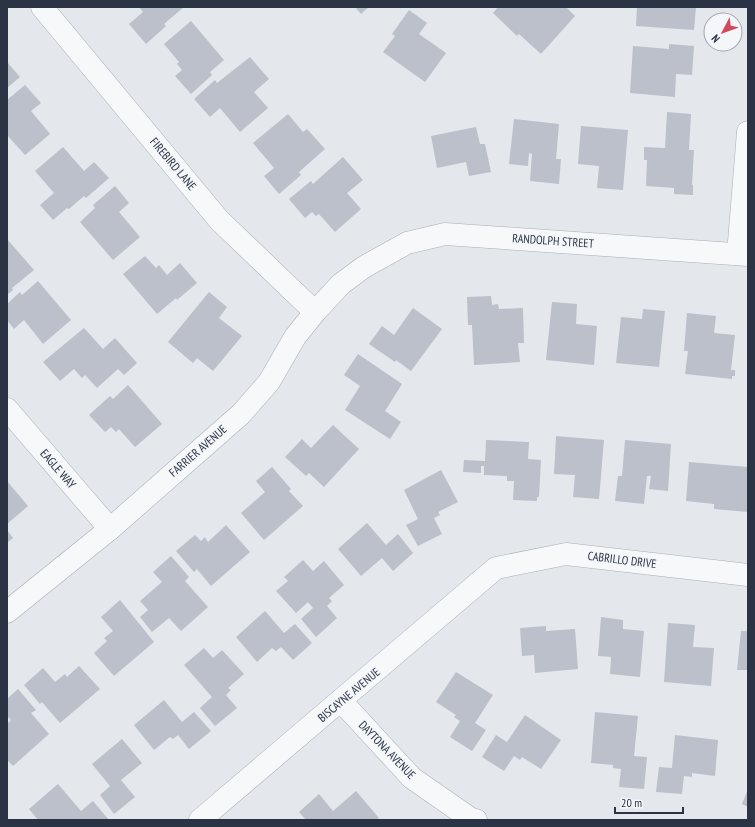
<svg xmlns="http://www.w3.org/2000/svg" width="755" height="827" font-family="'PT Sans Narrow',sans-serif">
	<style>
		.building { fill: #bbc0ca }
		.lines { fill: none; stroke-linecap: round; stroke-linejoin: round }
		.minor-casing { stroke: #a9aeb7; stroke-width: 23 }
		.minor { stroke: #f7f8fa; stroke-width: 22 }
		.labels { text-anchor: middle; stroke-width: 3; stroke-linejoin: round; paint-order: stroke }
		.street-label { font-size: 12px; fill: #2b3445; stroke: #f4f6f9 }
	</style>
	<rect width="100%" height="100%" fill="#e4e7ec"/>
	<g class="building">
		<path d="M139,7H184L164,24L166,26L146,44L129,24L143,12Z"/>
		<path d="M355,7H369L361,14Z"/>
		<path d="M498,7H566L575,16L541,54L519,34L517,36L493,13Z"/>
		<path d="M637,7H696L694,30L636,26Z"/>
		<path d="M409,10L427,23L419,34L446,53L425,82L383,52L395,36L392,34Z"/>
		<path d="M191,21L224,60L210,72L212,75L191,94L175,76L182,70L177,64L179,62L164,44Z"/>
		<path d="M669,44L694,46L692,75L676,74L675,97L630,93L633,46L669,49Z"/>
		<path d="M250,57L269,79L254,92L268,108L240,132L220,108L210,117L194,99L215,80L217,83Z"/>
		<path d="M7,62L20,77L7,88Z"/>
		<path d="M25,85L41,103L31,111L50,134L25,155L7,135V100Z"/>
		<path d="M667,112L691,114L689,150H694L692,185H693V195L674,194V188L646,186L647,160H644V147L665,148Z"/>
		<path d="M288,114L303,132L307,129L325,149L299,172L301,175L279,194L264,176L274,168L253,143Z"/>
		<path d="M514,119L559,124L556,159H561L559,184L530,181L532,154L529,153L528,166L509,164Z"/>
		<path d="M581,126L628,130L623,190L597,188L599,166L578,164Z"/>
		<path d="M476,127L480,144H485L491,172L469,176L466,162L437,168L431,136Z"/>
		<path d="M63,147L84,171L94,162L109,178L86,198L84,196L69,209L67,208L53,220L40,205L54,193L35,171Z"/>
		<path d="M343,157L363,180L347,193L361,209L335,232L319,214L316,216L312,212L305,218L289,199L311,181L313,184Z"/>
		<path d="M115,186L129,203L119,212L140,237L113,260L80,222L95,208L93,205Z"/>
		<path d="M7,239L34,270L12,288L13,290L7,295Z"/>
		<path d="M145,256L156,268L159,265L167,275L180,263L197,283L177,300L176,298L157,314L123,274Z"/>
		<path d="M38,281L71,320L43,344L24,320L14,329L7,320V304L20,292L22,295Z"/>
		<path d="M209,292L227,307L219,318L242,336L213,371L197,358L193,363L168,342Z"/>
		<path d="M491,296L492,305L498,304L499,309L523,308L524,343H518L520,362L474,365L472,325H468L467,297Z"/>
		<path d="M552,302L577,304L576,324L597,326L594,365L546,360Z"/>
		<path d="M413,308L442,329L411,371L396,360L395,362L369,344L382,326L394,335Z"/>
		<path d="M643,309L665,311L659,367L616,363L621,317L642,319Z"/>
		<path d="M687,313L716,316L714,333L735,335L731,370H735V376H732V379L685,374L688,351H684Z"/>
		<path d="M84,328L103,349L115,338L137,363L124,375L118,369L97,388L85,375L82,378L74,369L60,381L43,362Z"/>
		<path d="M358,354L402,384L385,411L401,422L390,439L345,410L360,386L344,375Z"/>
		<path d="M128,385L162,424L135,447L119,429L116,432L111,427L105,432L89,415L110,396L113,399Z"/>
		<path d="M333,425L359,449L324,487L309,473L306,476L285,457L302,439L311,448Z"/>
		<path d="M556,436L604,440L599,499L573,497L575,475L554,474Z"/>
		<path d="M486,440L529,442L528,459L541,460L539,497H537V501L513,500L514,481H507V476L484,475V466H481V473L463,472L464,460L485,461Z"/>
		<path d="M625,440L671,444L668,491L649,489L651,476H647L644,504L615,501L618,476H622Z"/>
		<path d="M689,462L748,467V512L714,509V504L686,501Z"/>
		<path d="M272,467L291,489L289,491L303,506L264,540L241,513L265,492L256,481Z"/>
		<path d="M441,470L458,502L438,512L440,515L434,518L442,534L418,546L406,525L418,519L404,490Z"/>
		<path d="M7,481L28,506L7,524Z"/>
		<path d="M367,523L386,545L398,534L413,553L393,571L382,558L361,576L338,549Z"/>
		<path d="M226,525L250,552L211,586L197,569L194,572L176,551L195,535L201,541L205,537L208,542Z"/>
		<path d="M7,530L13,538L7,543Z"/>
		<path d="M171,556L189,577L185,581L208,607L181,631L169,618L152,632L140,617L148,610L140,601L162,582L153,572Z"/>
		<path d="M303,560L313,571L324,561L344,585L329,598L332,601L327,606L337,618L316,637L301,619L313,608L308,602L296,613L276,591L288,581L284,577Z"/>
		<path d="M120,600L154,642L114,676L94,653L107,641L104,638L113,631L101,617Z"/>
		<path d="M265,611L284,633L295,624L312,643L293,660L281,647L276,651L272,648L257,662L236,637Z"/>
		<path d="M601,617L623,620V629L644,631L640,677L610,674L611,657L598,656Z"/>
		<path d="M668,623L695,625L693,647L714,648L711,686L664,682Z"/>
		<path d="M546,626V631L575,629L578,669L535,673L534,655L522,656L520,628Z"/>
		<path d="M741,631H748V670H737Z"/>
		<path d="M204,648L213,658L222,650L244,674L228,688L231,690L226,695L237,708L215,726L200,708L212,697L184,665Z"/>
		<path d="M79,666L100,689L60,723L42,702L40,704L24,685L43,668L55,682L65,674L67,677Z"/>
		<path d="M456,672L493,695L475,723L486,730L472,751L450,737L460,721L454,717L456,715L436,702Z"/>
		<path d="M18,689L36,710L31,713L49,734L13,766L7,760V724L11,720L7,716V699Z"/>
		<path d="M164,700L182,722L194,712L211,731L189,749L178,735L173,739L170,737L154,750L134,725Z"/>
		<path d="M595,712L638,716L634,756L647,757L644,789L619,787L621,769L613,768V765L591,763Z"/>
		<path d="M525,715L561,740L541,769L522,757L520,760L514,756L504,771L482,757L496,735L507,742Z"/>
		<path d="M675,735L718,740L715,776L692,773V777L684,776L682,794L656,792L659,767L672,768Z"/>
		<path d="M122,739L142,763L121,780L135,797L114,814L100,795L110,786L92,764Z"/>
		<path d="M58,784L81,811L93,801L109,820H38L29,809Z"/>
		<path d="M748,789V807L742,804Z"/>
		<path d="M356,791L379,818L376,820H306L299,812L319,794L333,811Z"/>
	</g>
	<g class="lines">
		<g class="minor-casing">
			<g id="minor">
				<path d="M42,7L219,220L315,312"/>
				<path d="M738,254L748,132"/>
				<path d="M7,409L110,529"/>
				<path d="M7,612L110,529L241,414L269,382L295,337L315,312L341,284L364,267L407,243L445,234L748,255"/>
				<path d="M341,701L412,778L471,819L476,820"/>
				<path d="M200,820L496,568L566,554L748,575"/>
			</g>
		</g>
		<use href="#minor" class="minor"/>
	</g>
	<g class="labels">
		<g class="street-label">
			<text transform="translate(173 164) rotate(50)" y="4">FIREBIRD LANE</text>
			<text transform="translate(553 241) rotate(4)" y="4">RANDOLPH STREET</text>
			<text transform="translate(198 451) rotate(-41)" y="4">FARRIER AVENUE</text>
			<text transform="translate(58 469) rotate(49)" y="4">EAGLE WAY</text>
			<text transform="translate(622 560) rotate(7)" y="4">CABRILLO DRIVE</text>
			<text transform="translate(349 695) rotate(-40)" y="4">BISCAYNE AVENUE</text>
			<text transform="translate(387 750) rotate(46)" y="4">DAYTONA AVENUE</text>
		</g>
	</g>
	<rect width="755" height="827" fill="none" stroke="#2b3445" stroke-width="16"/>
	<g transform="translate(723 32) rotate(229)"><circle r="19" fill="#f4f6f9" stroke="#a4a8b1"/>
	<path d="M0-3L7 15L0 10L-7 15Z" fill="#d1495b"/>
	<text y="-6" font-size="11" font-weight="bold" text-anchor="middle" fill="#2b3445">N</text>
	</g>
	<path d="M615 807v6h68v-6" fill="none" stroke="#2b3445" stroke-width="2"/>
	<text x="621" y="807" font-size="12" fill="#2b3445" stroke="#f4f6f9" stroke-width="3" paint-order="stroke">20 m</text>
</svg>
